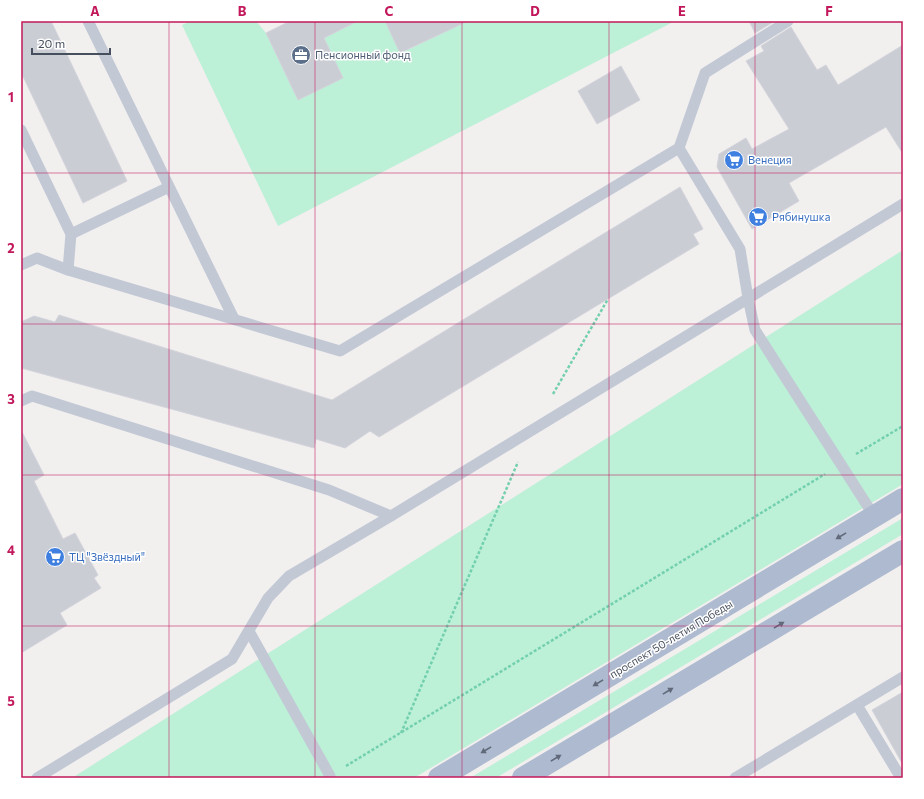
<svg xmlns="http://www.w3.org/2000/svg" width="924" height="799" font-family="Commissioner,sans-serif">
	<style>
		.green { fill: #bcf0d7 }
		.building { fill: #cbcdd5; stroke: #d3d4db }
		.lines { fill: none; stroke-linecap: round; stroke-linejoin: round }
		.path { stroke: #73d0ae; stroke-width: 2.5; stroke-dasharray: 3 2; stroke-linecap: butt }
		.service { stroke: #c2c9d5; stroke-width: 11 }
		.primary { stroke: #aebacf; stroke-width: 22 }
		.oneway { fill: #606a7a }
		.grid { fill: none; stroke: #c2185b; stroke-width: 1; stroke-opacity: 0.55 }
		.labels { text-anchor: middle; stroke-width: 3; stroke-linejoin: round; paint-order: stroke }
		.service-label { font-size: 11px; fill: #4e5e75; stroke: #fff; text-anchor: start }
		.shop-label { font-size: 11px; fill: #366cbe; stroke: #fff; text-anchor: start }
		.street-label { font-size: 11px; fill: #464f5d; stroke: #fff }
		.neatline { fill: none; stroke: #c2185b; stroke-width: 1.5 }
		.grid-label { font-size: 13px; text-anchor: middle; font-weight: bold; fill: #c2185b }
	</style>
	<rect width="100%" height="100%" fill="#f2efef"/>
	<g class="green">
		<path d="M191,21H256L266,33L298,100L342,78L324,38L358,21H385L401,53L445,32L440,21L673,22L278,226L182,25Z"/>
		<path d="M903,250V484L414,778H72Z"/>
		<path d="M903,518V534L496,778H470Z"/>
	</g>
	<g class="building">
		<path d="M21,21H51L127,181L83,203L21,72Z"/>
		<path d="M290,21H358L324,38L343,78L298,100L266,33Z"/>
		<path d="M385,21H468L400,53Z"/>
		<path d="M749,21H775L755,33Z"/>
		<path d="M791,27L817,70L826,65L838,85L903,45V154L886,127L789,183L799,201L752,229L717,167L719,154L746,138L752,149L789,129L746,61L764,51L761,46Z"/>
		<path d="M621,66L640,100L597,124L578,91Z"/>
		<path d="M680,187L703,229L693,234L699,244L379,437L370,431L345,448L316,439L314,448L21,368V322L34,316L55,322L59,315L332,400Z"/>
		<path d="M21,430L44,475L34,481L63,539L75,533L98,575L94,578L101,588L60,613L67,625L21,653Z"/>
		<path d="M903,692V765L872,710Z"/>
	</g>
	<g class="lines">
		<g class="path">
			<path d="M553,394L608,299"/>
			<path d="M856,454L903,426"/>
			<path d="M401,733L518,462"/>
			<path d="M346,766L825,474"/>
		</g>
		<g class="service">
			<path d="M88,21L234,319"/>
			<path d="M21,130L71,234L68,270"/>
			<path d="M679,148L740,249L748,298L755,330L874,516"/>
			<path d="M71,234L169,187"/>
			<path d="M21,265L37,258L68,270L340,351L679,148L705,73L788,21"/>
			<path d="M21,401L32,396L329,490L391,516"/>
			<path d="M249,631L330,776"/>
			<path d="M857,705L901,778"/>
			<path d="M37,778L232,659L268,598L289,576L391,516L903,204"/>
			<path d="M735,778L903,677"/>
		</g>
		<g class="primary">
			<path d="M439,778L903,499"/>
			<path d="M523,778L903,551"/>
		</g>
	</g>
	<defs><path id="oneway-solid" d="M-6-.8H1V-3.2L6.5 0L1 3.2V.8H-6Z"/></defs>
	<g class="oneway">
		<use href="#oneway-solid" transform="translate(841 536) rotate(149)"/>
		<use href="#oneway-solid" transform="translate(779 625) rotate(-31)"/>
		<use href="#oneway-solid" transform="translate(598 683) rotate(149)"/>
		<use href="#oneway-solid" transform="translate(668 691) rotate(-31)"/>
		<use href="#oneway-solid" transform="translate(486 750) rotate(149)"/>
		<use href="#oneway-solid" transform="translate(556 758) rotate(-31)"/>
	</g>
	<path class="grid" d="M169,21V778M315,21V778M462,21V778M609,21V778M755,21V778M21,173H903M21,324H903M21,475H903M21,626H903"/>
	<defs>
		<g id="office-disc" transform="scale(1)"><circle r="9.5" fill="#5c6f8a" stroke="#fff"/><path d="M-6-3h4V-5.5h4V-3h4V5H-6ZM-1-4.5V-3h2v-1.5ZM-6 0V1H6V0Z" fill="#fff"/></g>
		<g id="supermarket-disc" transform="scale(1)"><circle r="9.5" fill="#3f7fe0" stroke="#fff"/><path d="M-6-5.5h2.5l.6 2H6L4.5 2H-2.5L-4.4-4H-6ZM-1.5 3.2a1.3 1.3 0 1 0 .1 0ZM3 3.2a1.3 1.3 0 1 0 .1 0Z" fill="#fff"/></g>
	</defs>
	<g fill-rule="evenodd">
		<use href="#office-disc" x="301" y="55"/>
		<use href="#supermarket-disc" x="734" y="160"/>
		<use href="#supermarket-disc" x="758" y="217"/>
		<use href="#supermarket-disc" x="55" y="557"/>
	</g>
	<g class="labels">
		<g class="service-label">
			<text x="315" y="59">Пенсионный фонд</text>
		</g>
		<g class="shop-label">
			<text x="748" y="164">Венеция</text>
			<text x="772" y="221">Рябинушка</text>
			<text x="69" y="561">ТЦ "Звёздный"</text>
		</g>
		<g class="street-label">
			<text transform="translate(671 639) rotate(-31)" y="4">проспект 50-летия Победы</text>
		</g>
	</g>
	<rect width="924" height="799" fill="none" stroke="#ffffff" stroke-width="44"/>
	<path d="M32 48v6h78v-6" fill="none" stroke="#464f5d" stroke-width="2"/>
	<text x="38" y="48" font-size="12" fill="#464f5d" stroke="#ffffff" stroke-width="3" paint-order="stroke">20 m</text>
	<rect x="22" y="22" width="880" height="755" class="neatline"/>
	<g class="grid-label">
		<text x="95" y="16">A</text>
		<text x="242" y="16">B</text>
		<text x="389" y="16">C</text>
		<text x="535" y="16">D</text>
		<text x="682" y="16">E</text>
		<text x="829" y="16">F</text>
		<text x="11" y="102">1</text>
		<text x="11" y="253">2</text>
		<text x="11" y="404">3</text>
		<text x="11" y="555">4</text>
		<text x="11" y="706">5</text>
	</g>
</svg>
